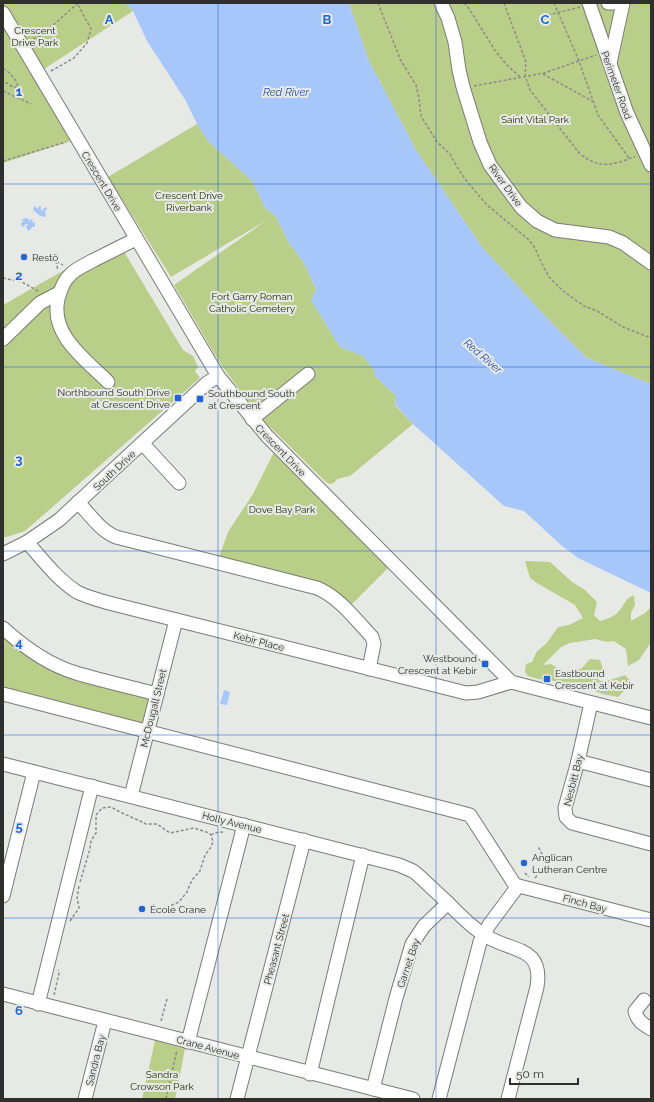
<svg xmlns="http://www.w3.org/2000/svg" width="654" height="1102" font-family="Raleway,sans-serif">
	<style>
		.green { fill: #b9ce88 }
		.water { fill: #a7c7fb }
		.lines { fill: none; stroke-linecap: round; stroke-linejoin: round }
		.minor-casing { stroke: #797b77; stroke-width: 15 }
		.path { stroke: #8c8d8b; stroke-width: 1.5; stroke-dasharray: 3 2; stroke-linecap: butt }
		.minor { stroke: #fff; stroke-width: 13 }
		.grid { fill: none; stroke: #2264d0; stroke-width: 1; stroke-opacity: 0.55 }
		.poi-dot { fill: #2264d0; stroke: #e7e9e5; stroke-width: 1.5 }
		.labels { text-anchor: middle; stroke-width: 4; stroke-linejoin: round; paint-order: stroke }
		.park-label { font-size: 10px; fill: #252d0d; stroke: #e7e9e5 }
		.street-label { font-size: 10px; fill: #2f2f2e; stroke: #e7e9e5 }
		.poi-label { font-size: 10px; fill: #2f2f2e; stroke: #e7e9e5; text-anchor: start }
		.water-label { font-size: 11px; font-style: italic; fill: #24529c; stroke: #e7e9e5 }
		.grid-label { font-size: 13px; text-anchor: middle; font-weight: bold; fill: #2264d0; stroke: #e7e9e5; stroke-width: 4; stroke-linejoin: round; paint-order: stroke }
	</style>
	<rect width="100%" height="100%" fill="#e7e9e5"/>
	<g class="green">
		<path d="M3,3H126L133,11L38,73L77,139L3,163Z"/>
		<path d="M349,3H651V384L587,358L547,318L482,247L416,150L368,59Z"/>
		<path d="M197,124L208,141L253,182L265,208L275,215L289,243L304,263L316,289L311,300L340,347L363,356L374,370V375L396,396L395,405L413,424L350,476L337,479L334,483L330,484L327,483L261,418L221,365L174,285L267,220L171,277L108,177Z"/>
		<path d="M117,240L183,350L193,356L198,367L195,371L200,378L25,531L3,538V305Z"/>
		<path d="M274,452L389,567L348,608L330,588L218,560L228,532L253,494Z"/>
		<path d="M525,561L550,562L572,582L585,590L597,602L594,615L600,621C606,619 614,617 618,612C625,605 624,599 634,595L635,605L631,613V621L645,613L651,607V642L639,660L628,666L626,649L614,641L607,642L595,639L570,643L561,647L543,665L551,664L564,672L571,673L582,668L590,659L600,660L603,669L598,680L604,682L625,675L632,683L618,697L602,694L588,688L562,682L538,679L528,676L525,672L526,664L532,662L537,651L546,644L558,627L569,625L583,618L575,605L537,583L530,578Z"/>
		<path d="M3,628L50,662L157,694L147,732L3,692Z"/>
		<path d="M156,1036L186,1044L175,1099H142Z"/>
	</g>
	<g class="water">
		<path d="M126,3H349L368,59L416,150L482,247L547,318L587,358L651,384V593L578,558L561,545L524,511L504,506L413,424L395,404L396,396L374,375V370L363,356L340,347L311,300L316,289L304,263L289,243L275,215L265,208L253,182L208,141L197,124L186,101L147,41L133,11Z"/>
		<path d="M35,206L38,209L39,206H41V211L46,207L47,209L45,211L46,215L45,217L40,216L33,210L34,207Z"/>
		<path d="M25,218L29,219V222L31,219L33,220L32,222L35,223V227H32L31,229L28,231L26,227L28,224H26L23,227L21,226V223L24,221L21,220Z"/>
		<path d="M224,690L230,692L227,705L220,704Z"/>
	</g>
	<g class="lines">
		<g class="minor-casing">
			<g id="minor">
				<path d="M441,3L448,18L455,42L459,70L463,87L480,142L490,165L521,207L537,221L555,230L609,237L623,243L651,263"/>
				<path d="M589,3L627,113L651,165"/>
				<path d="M608,3H613"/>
				<path d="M3,13L218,376L267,436L511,682L651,718"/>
				<path d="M610,63L623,3"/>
				<path d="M3,339L40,303L59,293"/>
				<path d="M108,382C85,359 50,335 58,299C60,291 64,280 71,274C77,268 87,264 94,260C108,253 122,246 136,239"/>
				<path d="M252,419L308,374"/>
				<path d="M143,444L179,483"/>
				<path d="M78,502C90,515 101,531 116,537L317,588C339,597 356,620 372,637L374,644L369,669"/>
				<path d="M27,542C42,559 57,579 77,592C87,597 98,600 109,603L466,693L478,692L511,682"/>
				<path d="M3,554L27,542L59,520L207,383L218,376"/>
				<path d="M3,628C24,647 49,665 76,673C103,681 130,687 157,694"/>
				<path d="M3,694L470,815L515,885L651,920"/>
				<path d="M591,703L578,761L565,808L566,817L572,823L651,844"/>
				<path d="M578,761L651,780"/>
				<path d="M3,764L399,865L413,871L418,875L448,903"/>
				<path d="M131,796L176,620"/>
				<path d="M3,896L34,772"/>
				<path d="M3,994L413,1099"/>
				<path d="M644,1000L635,1011C637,1021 643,1024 651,1029"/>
				<path d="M38,1004L92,786"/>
				<path d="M188,1042L244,825"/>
				<path d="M310,1074L363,855"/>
				<path d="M373,1089L396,998L412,944L424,926L448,903C459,914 470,926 483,934C509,953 544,944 537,987L508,1099"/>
				<path d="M85,1099L105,1021"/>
				<path d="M237,1099L304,840"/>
				<path d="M439,1099L480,942L489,925L518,886"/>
			</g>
		</g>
		<g class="path">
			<path d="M378,3L401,61L416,85L419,98L421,116L437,142L450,154L456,165L465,179L486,204L529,240L535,248L541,262L549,277L563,291L584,306L597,311L623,327L651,338"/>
			<path d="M464,3L468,7L496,52L508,66L520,77"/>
			<path d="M504,3L526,62L525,76L530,90L580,154C594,164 603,167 620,162C625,161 629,158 635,157"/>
			<path d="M554,3L579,61L598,115L629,158"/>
			<path d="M548,15L580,7"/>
			<path d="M33,39L41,36L78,3"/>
			<path d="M3,69C9,71 17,80 18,87H13L7,83H3"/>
			<path d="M51,71L74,58L87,43L91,29L77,3"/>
			<path d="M543,74L594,102"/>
			<path d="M474,86L544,73L596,55"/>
			<path d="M3,91L31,104"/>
			<path d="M3,161L66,142"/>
			<path d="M50,254L56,261L63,265"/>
			<path d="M56,261L58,271"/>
			<path d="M3,278L22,282L38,291"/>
			<path d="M211,835L214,833L223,832"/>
			<path d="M525,873L529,877"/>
			<path d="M535,878L541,871L547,867V864L538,846"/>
			<path d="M80,882L90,849L91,841L96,833V815L102,808L111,807L122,813L140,821L146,824H157L170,833L194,828L209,833L211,835L213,842L211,847L205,855L200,871L192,880L187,892L179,902L165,908H161"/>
			<path d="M70,921L79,908L77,898L79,886"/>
			<path d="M54,995L59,973L58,970"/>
			<path d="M161,1021L167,999"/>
			<path d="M166,1099L177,1050"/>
		</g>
		<use href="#minor" class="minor"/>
	</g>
	<path class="grid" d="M218,3V1099M436,3V1099M3,184H651M3,367H651M3,551H651M3,735H651M3,918H651"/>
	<g class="poi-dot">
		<circle cx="24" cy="257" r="4"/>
		<rect x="174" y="394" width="8" height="8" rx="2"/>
		<rect x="196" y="395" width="8" height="8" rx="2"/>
		<rect x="481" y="660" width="8" height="8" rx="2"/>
		<rect x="543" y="675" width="8" height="8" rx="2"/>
		<circle cx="524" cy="863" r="4"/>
		<circle cx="142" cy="909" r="4"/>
	</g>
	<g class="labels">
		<g class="park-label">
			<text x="35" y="34">Crescent<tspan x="35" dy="12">Drive Park</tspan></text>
			<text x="535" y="123">Saint Vital Park</text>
			<text x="189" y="199">Crescent Drive<tspan x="189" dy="12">Riverbank</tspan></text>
			<text x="252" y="300">Fort Garry Roman<tspan x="252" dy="12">Catholic Cemetery</tspan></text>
			<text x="282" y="513">Dove Bay Park</text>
			<text x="162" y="1078">Sandra<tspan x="162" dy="12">Crowson Park</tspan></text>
		</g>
		<g class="street-label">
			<text transform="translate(617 85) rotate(70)" y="4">Perimeter Road</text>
			<text transform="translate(102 181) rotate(59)" y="4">Crescent Drive</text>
			<text transform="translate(506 185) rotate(54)" y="4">River Drive</text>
			<text transform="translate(281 450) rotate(46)" y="4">Crescent Drive</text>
			<text transform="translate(114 470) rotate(-43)" y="4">South Drive</text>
			<text transform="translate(259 641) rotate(14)" y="4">Kebir Place</text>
			<text transform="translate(153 708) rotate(-76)" y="4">McDougall Street</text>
			<text transform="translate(573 780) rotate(-76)" y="4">Nesbitt Bay</text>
			<text transform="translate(232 822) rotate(14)" y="4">Holly Avenue</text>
			<text transform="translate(585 903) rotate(15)" y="4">Finch Bay</text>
			<text transform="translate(276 949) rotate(-75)" y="4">Pheasant Street</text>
			<text transform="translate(408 963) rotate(-71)" y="4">Garnet Bay</text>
			<text transform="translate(208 1047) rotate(15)" y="4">Crane Avenue</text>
			<text transform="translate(95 1060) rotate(-76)" y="4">Sandra Bay</text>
		</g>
		<g class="poi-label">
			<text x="32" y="261">Restö</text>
			<text x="170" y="396" text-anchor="end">Northbound South Drive<tspan x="170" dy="12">at Crescent Drive</tspan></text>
			<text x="208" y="397">Southbound South<tspan x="208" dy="12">at Crescent</tspan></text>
			<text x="477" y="662" text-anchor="end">Westbound<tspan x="477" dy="12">Crescent at Kebir</tspan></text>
			<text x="555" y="677">Eastbound<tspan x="555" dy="12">Crescent at Kebir</tspan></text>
			<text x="532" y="861">Anglican<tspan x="532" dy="12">Lutheran Centre</tspan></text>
			<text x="150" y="913">École Crane</text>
		</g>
		<g class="water-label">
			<text x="286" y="96">Red River</text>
			<text transform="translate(483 356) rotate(41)" y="4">Red River</text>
		</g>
	</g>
	<g class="grid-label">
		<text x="109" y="24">A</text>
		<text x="327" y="24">B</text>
		<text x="545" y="24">C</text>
		<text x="19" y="96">1</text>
		<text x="19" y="280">2</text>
		<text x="19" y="464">3</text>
		<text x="19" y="647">4</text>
		<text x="19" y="831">5</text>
		<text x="19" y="1015">6</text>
	</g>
	<rect width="654" height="1102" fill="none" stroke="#2f2f2e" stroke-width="8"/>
	<path d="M510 1078v6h68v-6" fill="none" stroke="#2f2f2e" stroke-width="2"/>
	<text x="516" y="1078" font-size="12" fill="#2f2f2e" stroke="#e7e9e5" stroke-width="3" paint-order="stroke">50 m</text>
</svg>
